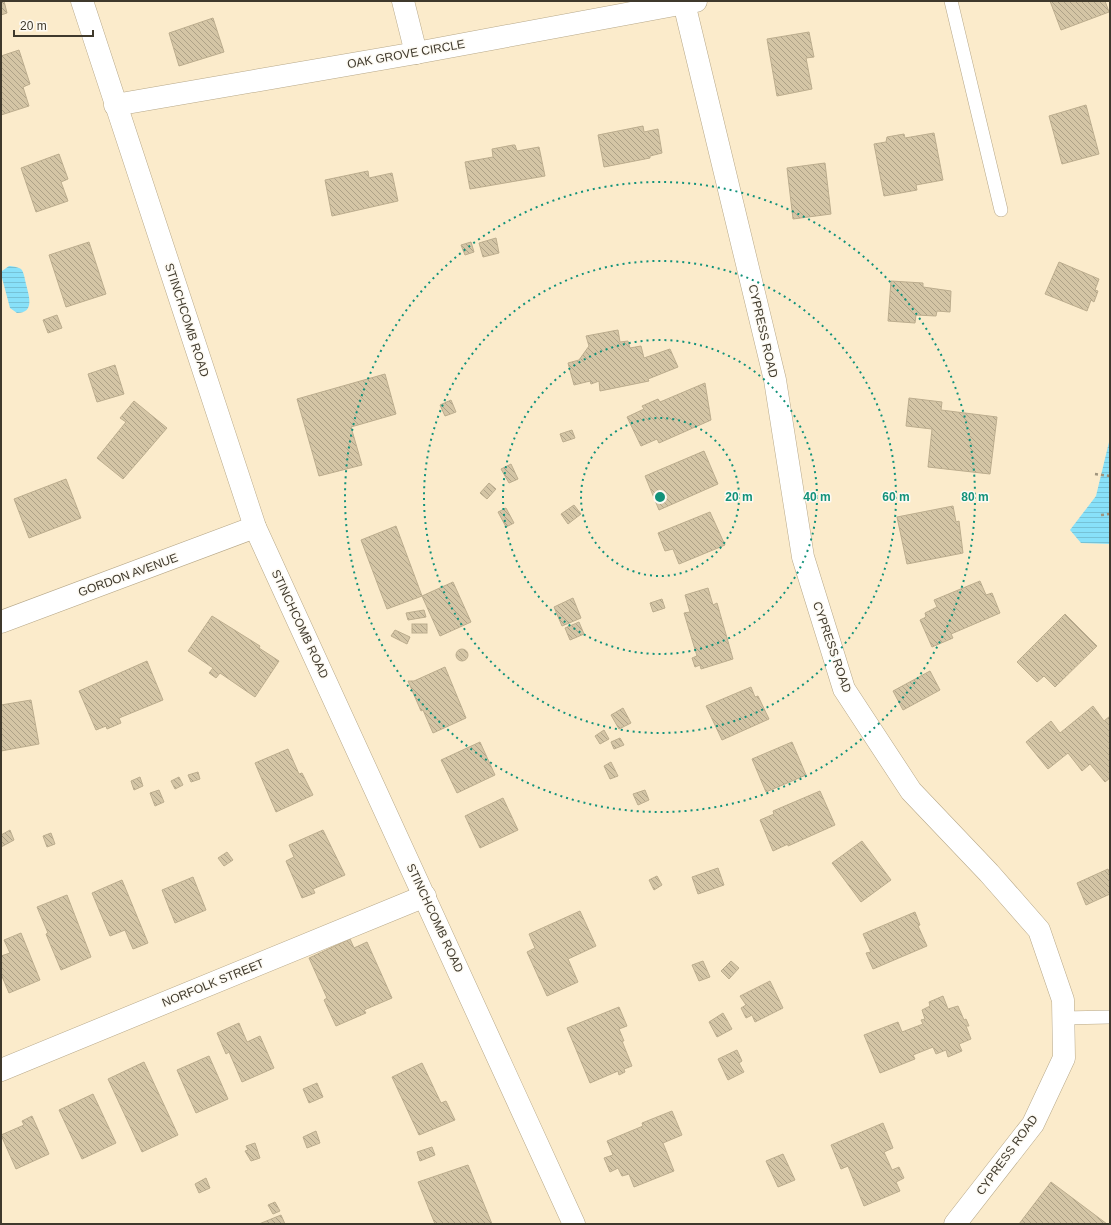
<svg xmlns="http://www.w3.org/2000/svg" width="1111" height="1225" font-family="Helvetica,sans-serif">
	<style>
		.water { fill: url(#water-rules) }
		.building { fill: url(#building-back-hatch); stroke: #bcad8e }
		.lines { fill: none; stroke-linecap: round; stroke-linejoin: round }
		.lane-casing { stroke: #b7a889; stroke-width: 14 }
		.street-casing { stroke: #b7a889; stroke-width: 23 }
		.path { stroke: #a0957e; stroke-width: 2.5; stroke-dasharray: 3 3; stroke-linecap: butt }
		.lane { stroke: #fff; stroke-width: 13 }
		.street { stroke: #fff; stroke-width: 22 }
		.ring { fill: none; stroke: #12927a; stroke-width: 2; stroke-dasharray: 2 4 }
		.labels { text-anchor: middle; stroke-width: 3; stroke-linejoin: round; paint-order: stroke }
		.street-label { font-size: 12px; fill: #3f392c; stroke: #fdfaf3 }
		.centre { fill: #12927a; stroke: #fdfaf3; stroke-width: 2 }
		.ring-label { font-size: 12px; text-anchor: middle; font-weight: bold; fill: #12927a; stroke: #fdfaf3; stroke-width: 3; stroke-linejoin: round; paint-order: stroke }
	</style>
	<defs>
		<pattern id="water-rules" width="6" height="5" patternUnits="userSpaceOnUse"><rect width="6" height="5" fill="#88e1f9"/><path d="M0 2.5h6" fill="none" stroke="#76c2d6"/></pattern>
		<pattern id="building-back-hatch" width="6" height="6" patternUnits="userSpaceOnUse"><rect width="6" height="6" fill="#d4c5a5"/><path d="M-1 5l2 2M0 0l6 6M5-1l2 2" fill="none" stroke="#ada187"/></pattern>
	</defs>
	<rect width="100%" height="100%" fill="#fbebcb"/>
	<g class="water">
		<path d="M9,266C12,266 18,267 21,269C24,272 25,280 26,284C29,296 35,313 17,313L10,308L1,274L2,271Z"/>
		<path d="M1110,438V544L1081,543L1070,530L1096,496Z"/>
	</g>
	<g class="building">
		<path d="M1,1H4L7,13L1,15Z"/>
		<path d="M1050,1H1105L1109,12L1061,30Z"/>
		<path d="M213,18L224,52L179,66L169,33Z"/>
		<path d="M809,32L814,57L806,58L812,89L777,96L767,39Z"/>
		<path d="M19,50L30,84L23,87L29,106L1,115V56Z"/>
		<path d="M1086,105L1099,154L1062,164L1049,116Z"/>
		<path d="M643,126L644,132L658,129L662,153L650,156V158L604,167L598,135Z"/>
		<path d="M934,133L943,180L916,185L917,190L884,196L874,144L886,142L887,137L904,134L905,138Z"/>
		<path d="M513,145H515L517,151L539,147L545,176L470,189L465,162L493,157L492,149Z"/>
		<path d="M59,154L68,179L61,182L68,201L36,212L21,168Z"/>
		<path d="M825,163L831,214L793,219L787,168Z"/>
		<path d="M368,171L369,178L392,173L398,201L332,216L325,180Z"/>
		<path d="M496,238L499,253L483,257L479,243Z"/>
		<path d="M89,242L106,294L66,307L49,255Z"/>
		<path d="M471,242L474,252L465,255L461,245Z"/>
		<path d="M1059,262L1099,279L1095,290L1098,291L1094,302L1091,300L1087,311L1045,294Z"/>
		<path d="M891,281L923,283V287L951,291L950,312L937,311L936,316L916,315L915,323L888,321Z"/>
		<path d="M57,315L62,328L48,333L43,320Z"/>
		<path d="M618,330L620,342L628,341L630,348L641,346L644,358L670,349L678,367L648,379L649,381L600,391L599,381L591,384L590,381L574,385L568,363L579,360L589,346L586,336Z"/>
		<path d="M115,365L124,394L97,402L88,374Z"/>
		<path d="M385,374L396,414L351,427L362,465L319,476L297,399Z"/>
		<path d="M705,383L711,420L659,443L657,439L641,446L627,417L644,409L642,406L658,399L660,402Z"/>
		<path d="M909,398L942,402L941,410L997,417L990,474L928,467L932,429L906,426Z"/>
		<path d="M451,400L456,412L445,416L440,405Z"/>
		<path d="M134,401L167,428L123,479L97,458L126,422L120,418Z"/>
		<path d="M572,430L575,438L563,442L560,434Z"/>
		<path d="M704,451L718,484L659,510L645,476Z"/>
		<path d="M511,464L518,479L509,483L501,469Z"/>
		<path d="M66,479L81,518L29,538L14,499Z"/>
		<path d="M489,483L496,489L487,499L480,493Z"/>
		<path d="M574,505L581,514L568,524L561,514Z"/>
		<path d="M953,506L956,522L959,521L963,553L907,564L897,517Z"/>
		<path d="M506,508L514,523L506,527L498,512Z"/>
		<path d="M710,512L725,545L679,564L673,549L665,551L658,533Z"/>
		<path d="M396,526L422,596L387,609L361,540Z"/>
		<path d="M980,581L986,595L992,593L1000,613L951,634L953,638L932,647L920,620L926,617L925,613L937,607L934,600Z"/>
		<path d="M453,582L471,622L440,636L422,596Z"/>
		<path d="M708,588L713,605L717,603L733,659L701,669L700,665L695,667L692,658L697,656L684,613L690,612L685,595Z"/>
		<path d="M573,598L581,618L562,626L554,607Z"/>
		<path d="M662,599L665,608L653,612L650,603Z"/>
		<path d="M424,610L426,617L408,620L406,613Z"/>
		<path d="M1065,614L1097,646L1055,687L1044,676L1037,682L1017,662Z"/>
		<path d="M212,616L260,646L259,648L279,661L255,697L220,673L216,678L209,673L213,668L188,651Z"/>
		<path d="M579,622L584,634L570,640L565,628Z"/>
		<rect x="412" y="624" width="15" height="9"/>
		<path d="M395,630L410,637L407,644L391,636Z"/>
		<circle cx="462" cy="655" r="6"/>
		<path d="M147,661L163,700L119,718L121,723L107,729L106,726L96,730L79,691Z"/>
		<path d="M445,667L466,718L433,733L423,710L421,711L408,681H414Z"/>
		<path d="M930,671L940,690L903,710L893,691Z"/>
		<path d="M751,687L755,697L758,696L769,719L722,740L706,706Z"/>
		<path d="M31,700L39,744L1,751V705Z"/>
		<path d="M1093,706L1104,721L1110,716V778L1105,782L1090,764L1082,771L1068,753L1048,769L1026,742L1051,721L1060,733Z"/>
		<path d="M623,708L631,723L619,729L611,715Z"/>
		<path d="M604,730L609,739L600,744L595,736Z"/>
		<path d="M620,738L624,745L614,749L611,742Z"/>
		<path d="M480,742L495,775L457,793L441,760Z"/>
		<path d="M792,742L806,775L766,792L752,759Z"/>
		<path d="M288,749L299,774L302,773L313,795L276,812L255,763Z"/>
		<path d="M611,762L618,776L610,779L604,766Z"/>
		<path d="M198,772L200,779L191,782L188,775Z"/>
		<path d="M140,777L143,786L134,790L131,781Z"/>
		<path d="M179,777L183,785L175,789L171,781Z"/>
		<path d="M159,790L164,802L155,806L150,793Z"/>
		<path d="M645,790L649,800L638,805L633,794Z"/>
		<path d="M820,791L835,825L788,846V844L773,851L760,820L774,814L773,811Z"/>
		<path d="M503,798L518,830L480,848L465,816Z"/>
		<path d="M10,830L14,840L1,847V835Z"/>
		<path d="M323,830L345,875L313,889L315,893L302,898L286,861L294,857L289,845Z"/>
		<path d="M51,833L55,844L47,847L43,836Z"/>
		<path d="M862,841L891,880L861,902L832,863Z"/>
		<path d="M227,852L233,860L224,866L218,858Z"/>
		<path d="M718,868L724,885L698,894L692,877Z"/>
		<path d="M1108,869L1110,875V894L1086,905L1077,883Z"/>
		<path d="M657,876L662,885L654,890L649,880Z"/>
		<path d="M193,877L206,910L175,923L162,890Z"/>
		<path d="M122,880L148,943L133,949L125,930L110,936L92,893Z"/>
		<path d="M67,895L91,957L61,970L46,934L48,933L37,907Z"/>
		<path d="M580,911L596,946L568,959L578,982L547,996L527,952L535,948L529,934Z"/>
		<path d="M915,912L920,925L918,926L927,946L873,969L866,953L871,952L863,934Z"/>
		<path d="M21,933L40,980L9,993L1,974V956L10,953L4,940Z"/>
		<path d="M350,939L354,948L367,942L392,998L364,1010L366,1013L336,1026L324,1000L327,998L309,958Z"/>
		<path d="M703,961L710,977L699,981L692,965Z"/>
		<path d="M731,961L739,968L729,979L721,971Z"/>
		<path d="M770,981L783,1008L755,1022L752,1015L746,1018L741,1008L746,1005L740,996Z"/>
		<path d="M943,996L948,1009L958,1006L964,1020L966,1019L969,1026H966L971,1039L959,1044L962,1051L948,1057L946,1050L936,1054L933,1047L913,1055L915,1059L880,1073L864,1035L898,1022L902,1032L923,1024L921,1020L925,1019L922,1010L930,1006L929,1002Z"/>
		<path d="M619,1007L627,1026L619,1029L624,1041H622L632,1066L624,1069L625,1072L619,1075L618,1071L590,1083L567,1028Z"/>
		<path d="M723,1013L732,1029L717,1037L709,1022Z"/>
		<path d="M239,1023L247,1042L260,1036L274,1068L242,1082L229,1052L226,1054L217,1033Z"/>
		<path d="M737,1050L742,1061L739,1063L744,1072L728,1080L718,1059Z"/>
		<path d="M209,1056L228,1099L196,1113L177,1070Z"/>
		<path d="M144,1062L178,1135L142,1152L108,1079Z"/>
		<path d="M422,1063L441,1103L446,1101L455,1120L419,1135L392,1077Z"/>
		<path d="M317,1083L323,1097L309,1103L303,1089Z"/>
		<path d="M93,1094L116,1143L82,1159L59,1110Z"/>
		<path d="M672,1111L682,1135L663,1143L674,1171L634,1187L629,1174L622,1176L618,1168L610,1172L604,1158L613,1155L607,1141L643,1126L642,1123Z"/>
		<path d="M32,1116L49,1154L16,1169L1,1135L24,1125L22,1121Z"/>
		<path d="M883,1123L893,1148L884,1152L892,1170L899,1167L904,1178L896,1182L900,1191L864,1206L848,1166L841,1169L831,1145Z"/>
		<path d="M316,1131L320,1143L307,1148L303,1137Z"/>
		<path d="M255,1143L260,1158L251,1161L245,1151L248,1150L246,1146Z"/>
		<path d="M432,1147L435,1155L420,1161L417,1152Z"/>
		<path d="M783,1154L795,1180L778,1187L766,1161Z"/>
		<path d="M468,1165L492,1224H435L418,1182Z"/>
		<path d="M206,1178L210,1188L199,1193L195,1184Z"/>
		<path d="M1051,1182L1107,1224H1019Z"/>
		<path d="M275,1202L280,1211L273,1214L268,1205Z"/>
		<path d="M281,1215L285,1224H259Z"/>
	</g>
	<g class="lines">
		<g class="lane-casing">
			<g id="lane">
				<path d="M951,1L1001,210"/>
				<path d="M1063,1018L1110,1017"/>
			</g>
		</g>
		<g class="street-casing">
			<g id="street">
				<path d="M82,1L255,527L574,1224"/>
				<path d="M403,1L416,53"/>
				<path d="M684,3L775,380L803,557L844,689L911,791L989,873L1039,930L1063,1000L1064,1058L1033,1124L955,1224"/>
				<path d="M115,105L416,53L696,1"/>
				<path d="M1,622L255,527"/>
				<path d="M1,1070L425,896"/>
			</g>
		</g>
		<g class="path">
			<path d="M1095,474L1110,476"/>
			<path d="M1101,515L1110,514"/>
		</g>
		<use href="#lane" class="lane"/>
		<use href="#street" class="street"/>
	</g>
	<g class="ring">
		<circle cx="660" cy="497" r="79"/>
		<circle cx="660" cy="497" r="157"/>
		<circle cx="660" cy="497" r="236"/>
		<circle cx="660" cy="497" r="315"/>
	</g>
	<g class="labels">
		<g class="street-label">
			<text transform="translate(406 54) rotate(-10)" y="4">OAK GROVE CIRCLE</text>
			<text transform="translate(187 320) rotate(72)" y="4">STINCHCOMB ROAD</text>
			<text transform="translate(763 331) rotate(77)" y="4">CYPRESS ROAD</text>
			<text transform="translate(128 575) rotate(-20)" y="4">GORDON AVENUE</text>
			<text transform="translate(300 624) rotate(65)" y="4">STINCHCOMB ROAD</text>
			<text transform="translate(832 647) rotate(71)" y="4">CYPRESS ROAD</text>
			<text transform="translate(435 918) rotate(65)" y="4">STINCHCOMB ROAD</text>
			<text transform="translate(213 983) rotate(-22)" y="4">NORFOLK STREET</text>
			<text transform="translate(1007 1155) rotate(-54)" y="4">CYPRESS ROAD</text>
		</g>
	</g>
	<circle cx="660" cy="497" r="6" class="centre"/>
	<g class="ring-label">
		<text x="739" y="501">20 m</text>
		<text x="817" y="501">40 m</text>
		<text x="896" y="501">60 m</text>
		<text x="975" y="501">80 m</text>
	</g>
	<rect width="1111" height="1225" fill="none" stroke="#3f392c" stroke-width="4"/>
	<path d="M14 30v6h79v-6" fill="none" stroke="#3f392c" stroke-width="2"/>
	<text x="20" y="30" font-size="12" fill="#3f392c" stroke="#fdfaf3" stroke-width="3" paint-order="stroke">20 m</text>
</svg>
